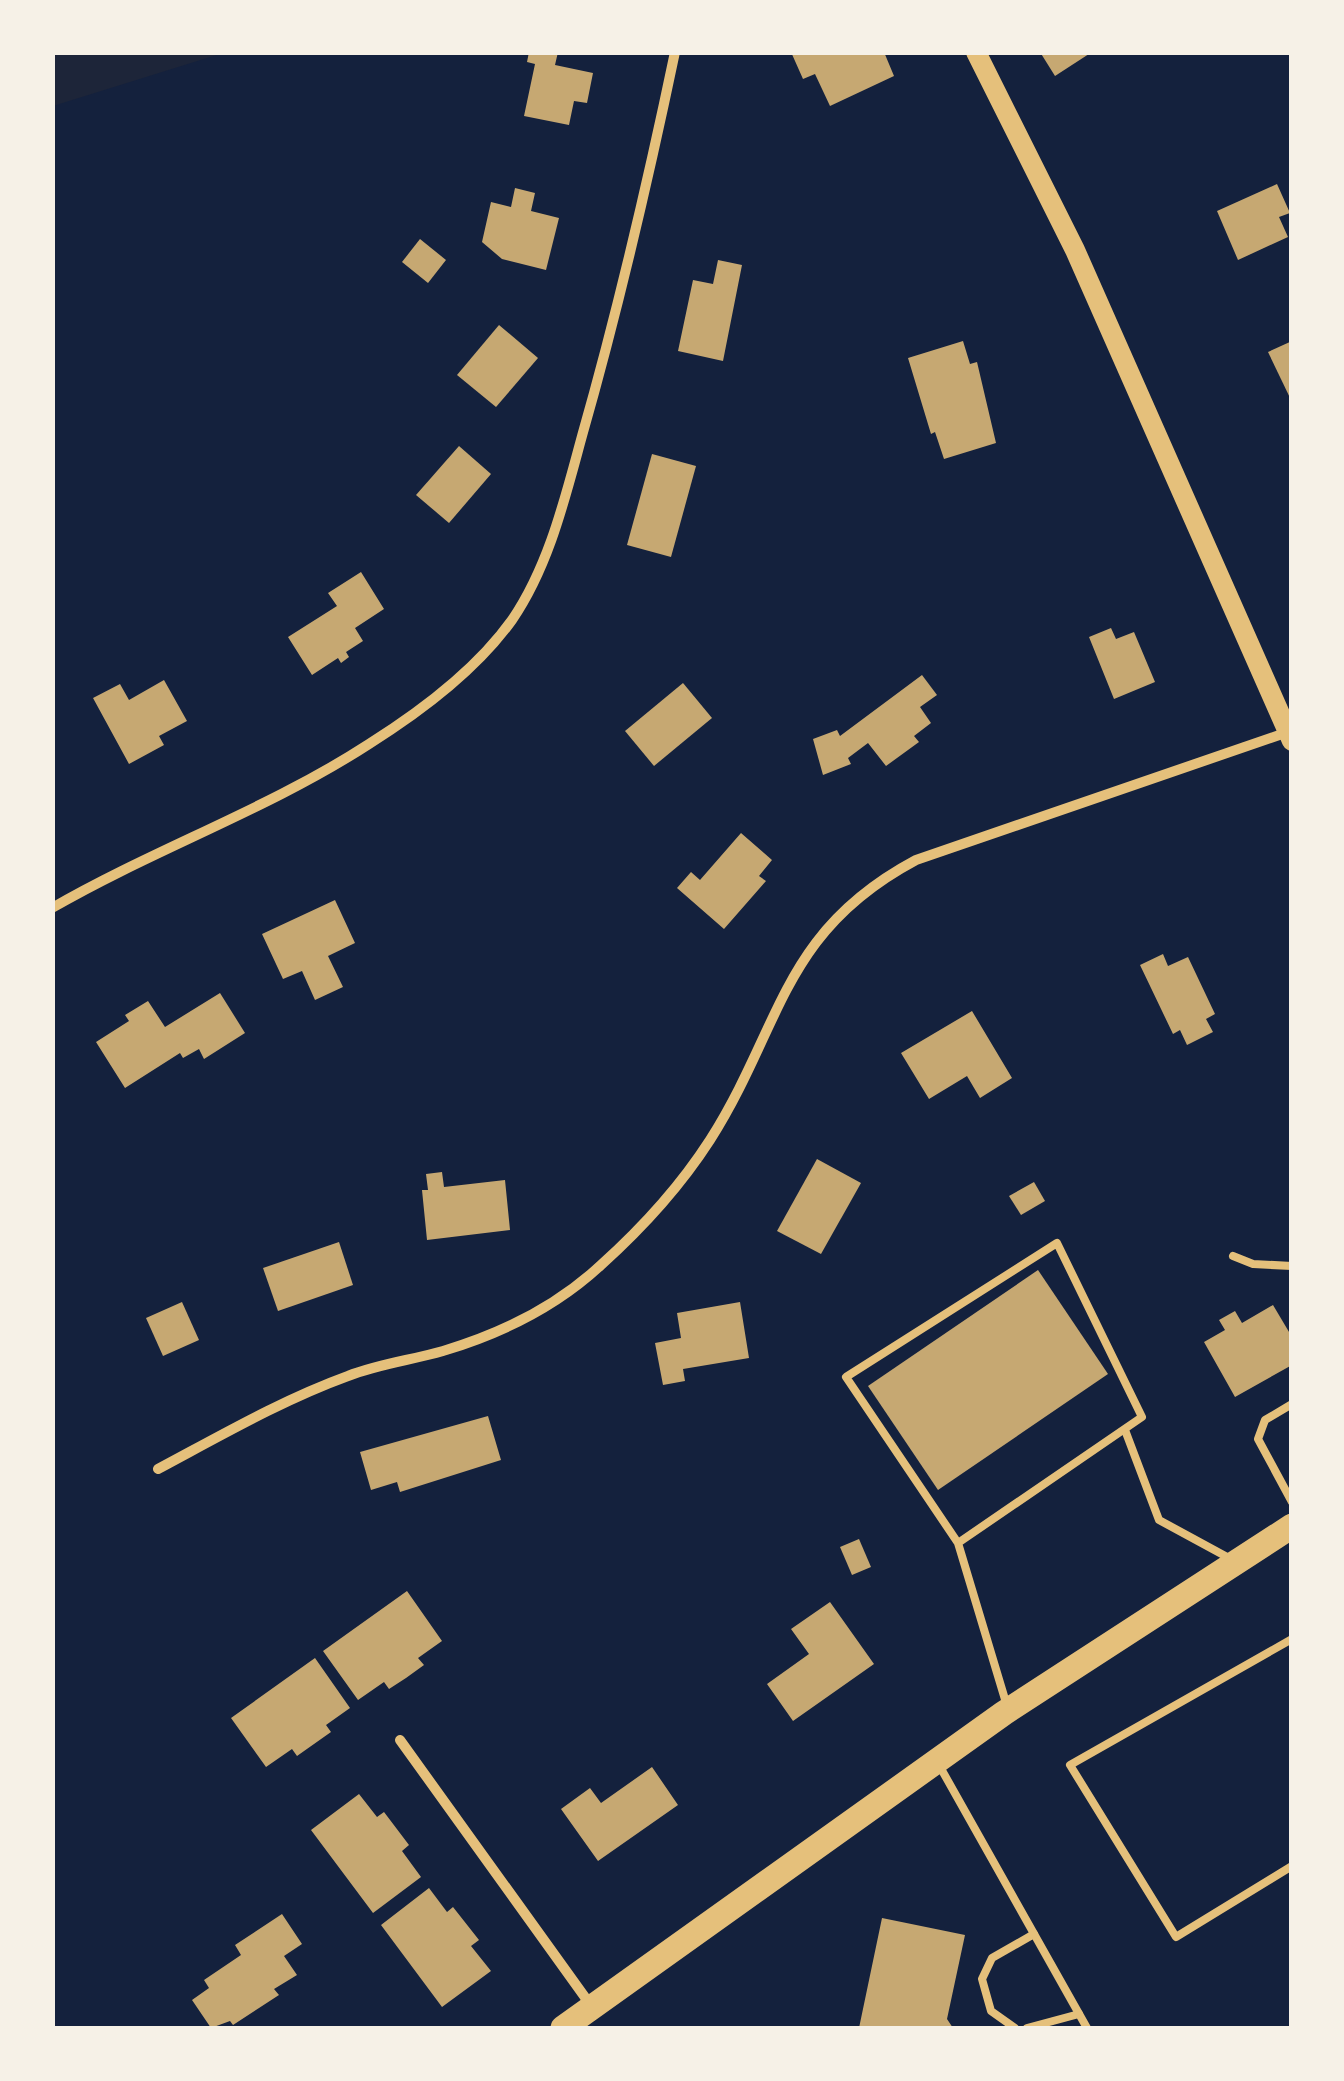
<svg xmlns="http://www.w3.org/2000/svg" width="1344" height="2081" font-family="'PT Sans',sans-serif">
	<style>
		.green { fill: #1d2539 }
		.building { fill: #c6a872 }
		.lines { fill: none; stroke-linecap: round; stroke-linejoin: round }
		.service { stroke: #e5c07b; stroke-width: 8 }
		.minor { stroke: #e5c07b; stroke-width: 10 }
		.secondary { stroke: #e5c07b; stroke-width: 20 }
		.primary { stroke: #e5c07b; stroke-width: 25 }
	</style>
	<rect width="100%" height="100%" fill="#14213d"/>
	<path class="green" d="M53,52H223V53L53,106Z"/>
	<g class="building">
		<path d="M529,52H558L555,65L593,73L587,103L574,101L569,125L524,116L535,64L527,62Z"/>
		<path d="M791,52H884L894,76L830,106L815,74L803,79Z"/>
		<path d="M1040,52H1092L1055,76Z"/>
		<path d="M1277,184L1290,213L1279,217L1288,237L1238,260L1217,211Z"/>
		<path d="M515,188L535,193L531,211L559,218L546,270L502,259L482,242L491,202L511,207Z"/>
		<path d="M420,239L446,260L428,283L402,262Z"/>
		<path d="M718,260L742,265L723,361L678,351L693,280L713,284Z"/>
		<path d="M499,325L538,358L496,407L457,375Z"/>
		<path d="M963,341L970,364L977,362L996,443L944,459L935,432L931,434L908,358Z"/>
		<path d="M1292,341V402L1268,352Z"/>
		<path d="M459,446L491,474L449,523L416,495Z"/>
		<path d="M652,454L696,466L671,557L627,545Z"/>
		<path d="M361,572L384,609L355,628L363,641L346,652L349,657L341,663L338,658L312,675L288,637L337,606L328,593Z"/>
		<path d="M1111,628L1116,639L1134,632L1155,682L1114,699L1089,637Z"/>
		<path d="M922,675L937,695L920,707L931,723L914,736L919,742L886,766L868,743L848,758L851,764L823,775L813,739L837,730L840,736Z"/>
		<path d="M164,680L187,721L159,736L164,745L129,764L93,698L120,684L129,700Z"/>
		<path d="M683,683L712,718L654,766L625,731Z"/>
		<path d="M741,833L772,860L759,876L766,881L724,929L677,888L691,872L700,880Z"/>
		<path d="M335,900L355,943L328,956L343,987L315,1000L302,971L283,979L262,934Z"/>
		<path d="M1163,954L1168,966L1188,957L1215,1014L1206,1019L1213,1032L1187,1045L1180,1030L1173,1034L1140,965Z"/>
		<path d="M220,993L245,1033L204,1059L199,1049L183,1058L180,1053L125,1088L96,1042L129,1021L125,1015L148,1001L165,1027Z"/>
		<path d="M972,1011L1012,1078L980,1098L967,1076L929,1099L901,1053Z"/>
		<path d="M817,1159L861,1183L821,1254L777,1231Z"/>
		<path d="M442,1172L444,1187L505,1180L510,1230L427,1240L422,1190H428L426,1174Z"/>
		<path d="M1034,1182L1045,1201L1021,1215L1009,1196Z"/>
		<path d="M339,1242L353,1285L278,1311L263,1268Z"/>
		<path d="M1038,1270L1108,1374L938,1490L868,1386Z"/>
		<path d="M182,1302L199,1340L163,1356L146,1318Z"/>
		<path d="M740,1302L749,1358L683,1369L685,1381L663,1385L655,1343L681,1338L677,1313Z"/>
		<path d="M1273,1305L1292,1337V1365L1235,1397L1204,1342L1225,1330L1219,1320L1235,1311L1242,1323Z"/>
		<path d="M488,1416L501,1460L400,1492L397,1482L371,1490L360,1452Z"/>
		<path d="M859,1539L871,1567L852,1575L840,1547Z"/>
		<path d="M407,1591L442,1641L418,1658L424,1665L406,1678L389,1689L384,1682L358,1700L323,1651Z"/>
		<path d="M830,1602L874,1664L793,1721L767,1684L809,1654L791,1629Z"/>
		<path d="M315,1658L350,1708L326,1725L331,1732L297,1756L292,1749L266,1767L231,1718Z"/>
		<path d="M652,1767L678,1805L598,1861L561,1809L590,1788L601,1803Z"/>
		<path d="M359,1794L377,1817L384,1812L409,1845L402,1851L421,1877L373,1913L311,1830Z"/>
		<path d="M429,1888L447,1912L453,1907L479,1940L471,1946L491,1971L442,2007L381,1925Z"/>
		<path d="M282,1914L302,1944L284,1956L297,1975L274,1989L279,1995L233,2025L230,2021L211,2028L192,2000L209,1988L204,1980L241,1955L235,1945Z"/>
		<path d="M882,1918L965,1935L947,2019L953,2028H859Z"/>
	</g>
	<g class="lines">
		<g class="service">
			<path d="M1233,1256L1253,1264L1292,1266"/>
			<path d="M1292,1404L1265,1420L1258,1439L1292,1502"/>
			<path d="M1125,1430L1159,1520L1229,1558"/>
			<path d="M958,1543L846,1377L1057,1243L1142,1417L958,1543L1007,1706"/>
			<path d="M1292,1639L1070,1765L1176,1937L1292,1866"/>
			<path d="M939,1765L1087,2028"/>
			<path d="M1015,2028L991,2011L982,1979L992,1958L1034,1934"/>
			<path d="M1027,2028L1079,2014"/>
		</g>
		<g class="minor">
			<path d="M52,908C156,848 269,809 369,744C420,712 477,669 512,620C549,566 565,498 582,436C618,310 648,181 675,52"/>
			<path d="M158,1469C220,1436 282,1400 348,1376C378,1364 412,1360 443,1351C500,1334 557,1306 601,1265C641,1229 681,1185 710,1140C783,1025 781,932 916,860L1288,732"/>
			<path d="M400,1740L592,2007"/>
		</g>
		<path class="secondary" d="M976,52L1075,250L1292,741"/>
		<path class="primary" d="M563,2028L1004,1713L1292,1526"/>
	</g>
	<rect width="1344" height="2081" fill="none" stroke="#f6f1e7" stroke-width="110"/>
</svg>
